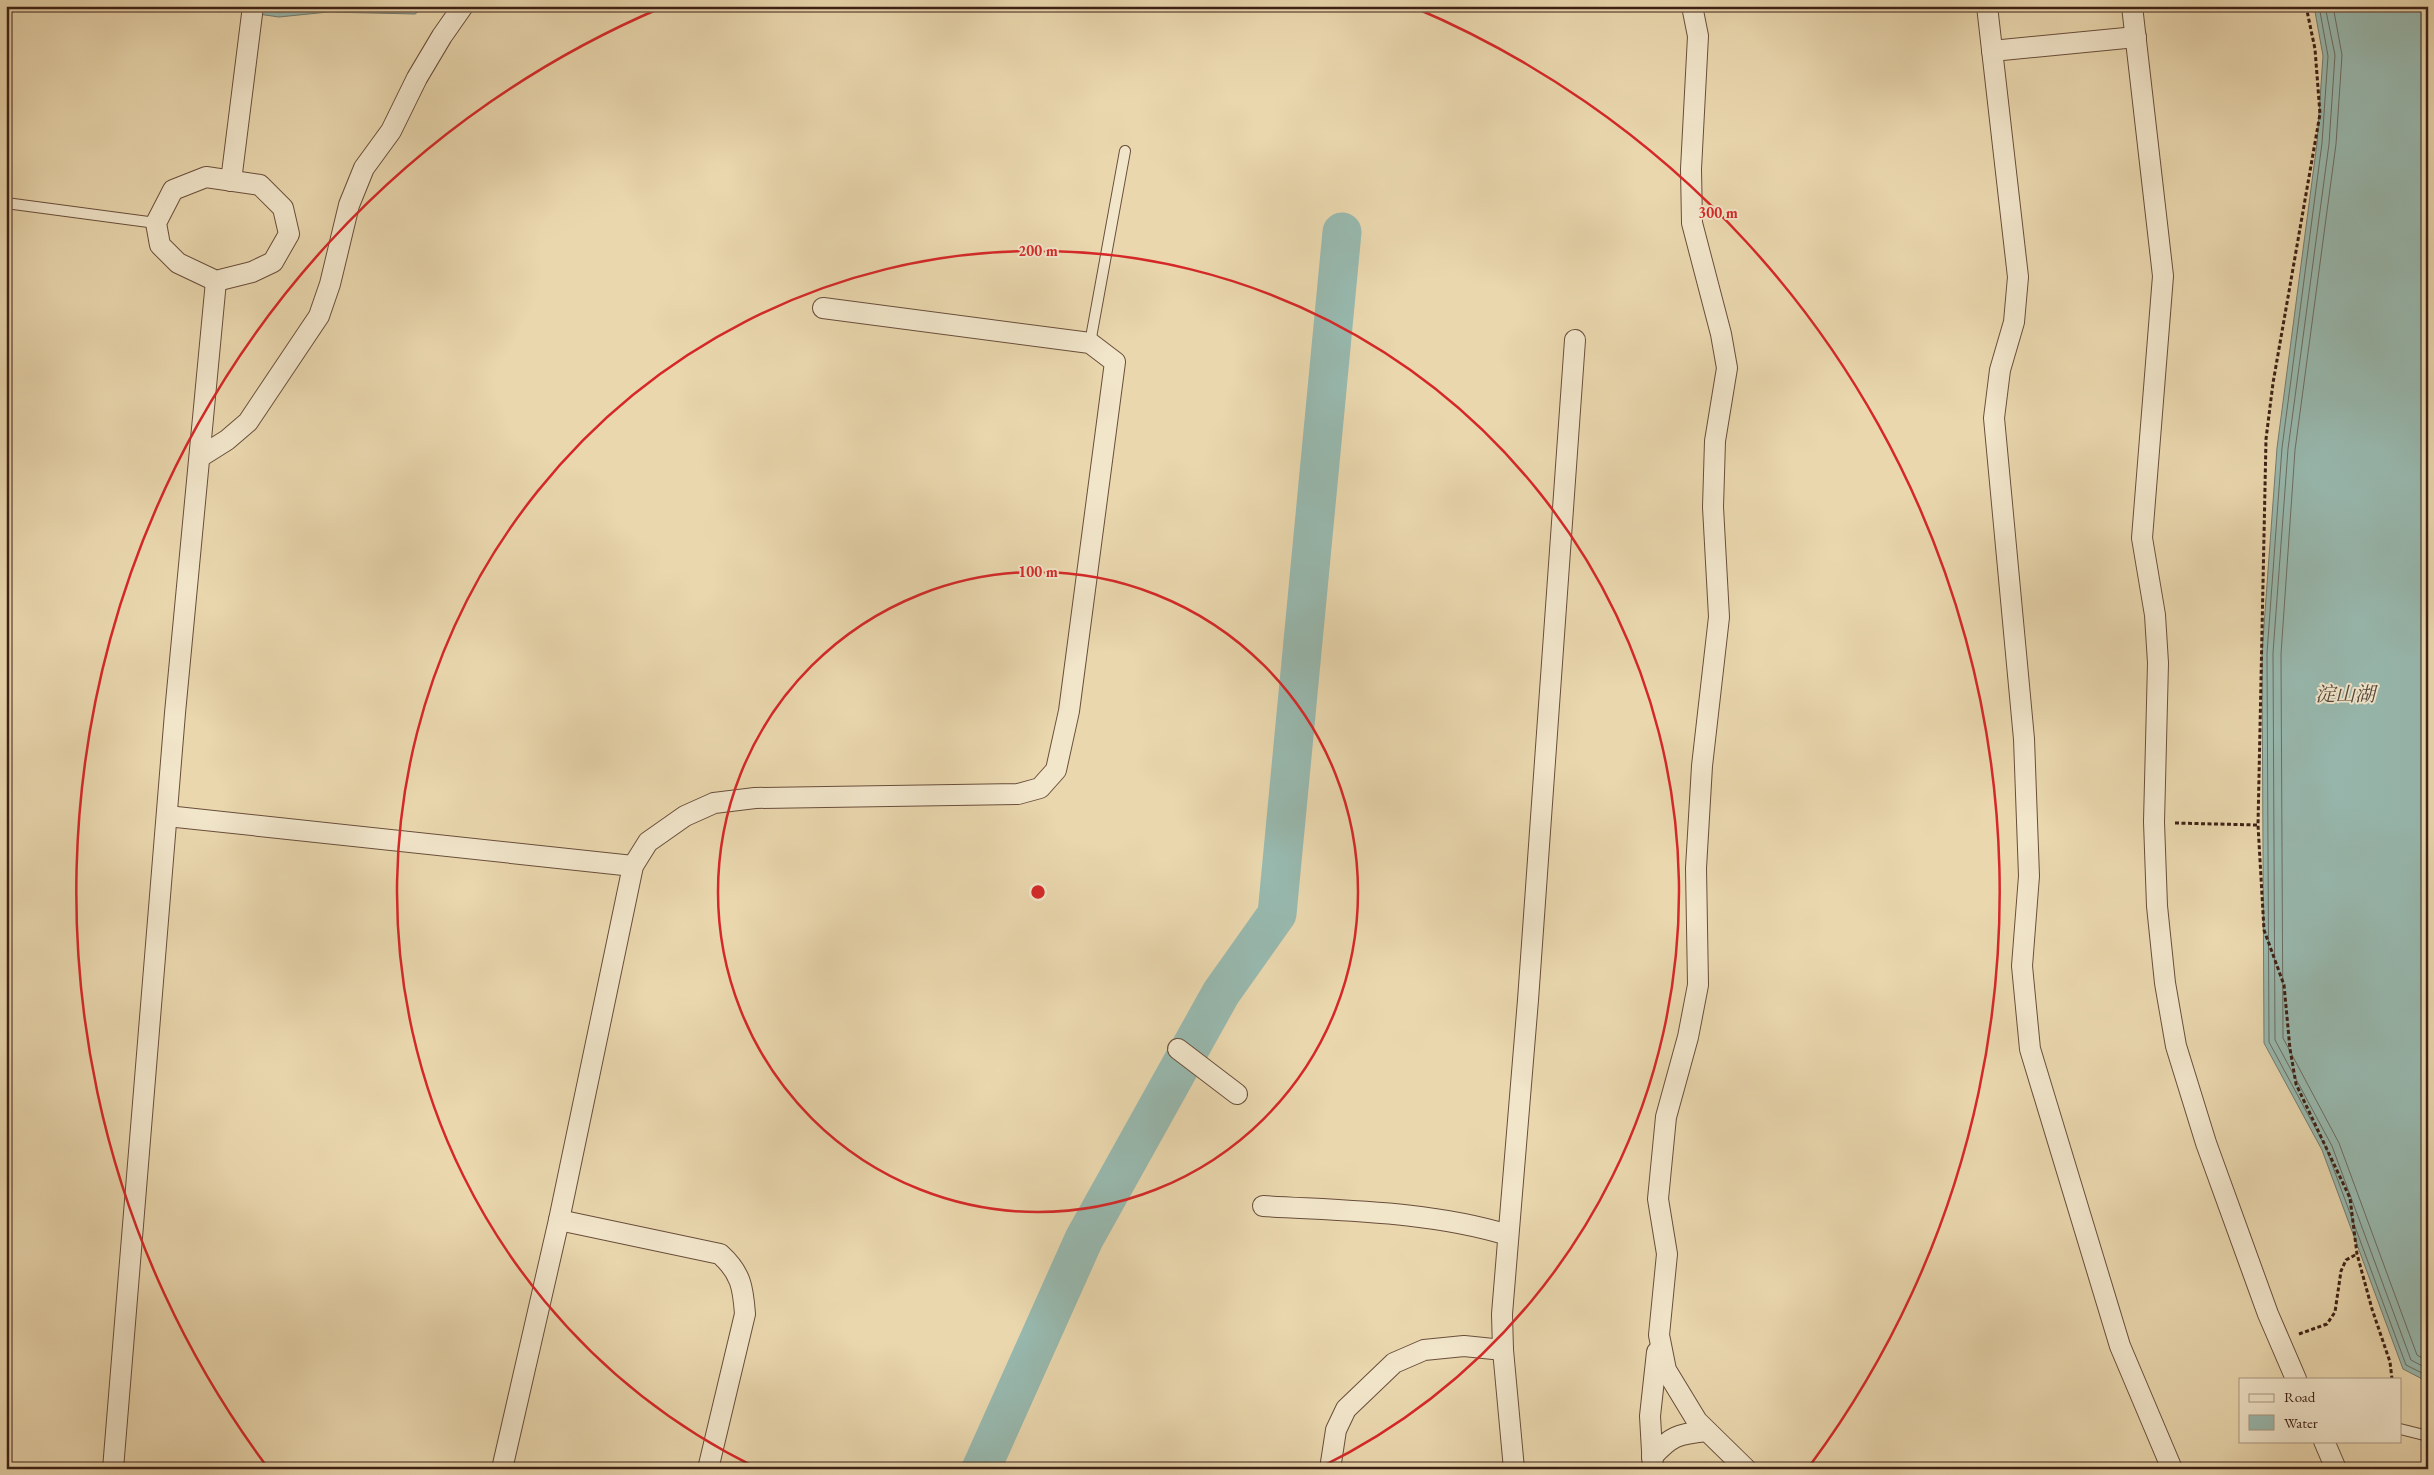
<svg xmlns="http://www.w3.org/2000/svg" width="2434" height="1475" font-family="'EB Garamond','Noto Serif SC',serif">
	<style>
		.water { fill: #98b9af; stroke: #747c71 }
		.lines { fill: none; stroke-linecap: round; stroke-linejoin: round }
		.shore { stroke: #6b6d62; stroke-width: 1 }
		.river { stroke: #98b9af; stroke-width: 39 }
		.lane-casing { stroke: #694e3b; stroke-width: 12 }
		.street-casing { stroke: #694e3b; stroke-width: 22 }
		.path { stroke: #3e2115; stroke-width: 3; stroke-dasharray: 4 2.5; stroke-linecap: butt }
		.lane { stroke: #f1e5ca; stroke-width: 10 }
		.street { stroke: #f1e5ca; stroke-width: 20 }
		.ring { fill: none; stroke: #d62828; stroke-width: 2.5 }
		.labels { text-anchor: middle; stroke-width: 4; stroke-linejoin: round; paint-order: stroke }
		.water-label { font-size: 20px; font-style: italic; fill: #54473c; stroke: #f1e5ca }
		.centre { fill: #d62828; stroke: #f1e5ca; stroke-width: 2.5 }
		.ring-label { font-size: 15px; text-anchor: middle; font-weight: bold; fill: #d62828; stroke: #f1e5ca; stroke-width: 4; stroke-linejoin: round; paint-order: stroke }
	</style>
	<rect width="100%" height="100%" fill="#ead7ae"/>
	<filter id="stains"><feTurbulence type="fractalNoise" baseFrequency=".004" numOctaves="4"/><feColorMatrix values="0 0 0 0 .2 0 0 0 0 .09 0 0 0 0 .02 0 0 0 .5 -.17"/></filter>
	<radialGradient id="worn" r=".72"><stop offset=".6" stop-color="#630" stop-opacity="0"/><stop offset="1" stop-color="#630" stop-opacity=".3"/></radialGradient>
	<g class="water">
		<path d="M202,6H426L415,14L328,12L279,17Z"/>
		<path d="M2314,6H2428V1382L2403,1369L2322,1150L2264,1043L2262,653L2277,448L2317,143L2323,56Z"/>
	</g>
	<g class="lines">
		<g class="shore">
			<path d="M2319,6L2328,56L2322,143L2282,448L2267,653L2269,1042L2326,1148L2406,1365L2428,1376"/>
			<path d="M2325,6L2335,55L2329,144L2288,449L2273,653L2275,1040L2332,1146L2411,1360L2428,1369"/>
			<path d="M2333,6L2342,55L2336,144L2295,450L2281,654L2283,1038L2339,1143L2417,1355L2428,1361"/>
			<path d="M264,11L280,12L328,7L413,9L418,6"/>
		</g>
		<path class="river" d="M981,1469L1084,1239L1221,993L1277,914L1342,232"/>
		<g class="lane-casing">
			<g id="lane">
				<path d="M6,203L156,223"/>
				<path d="M1090,343L1125,151"/>
				<path d="M2400,1429L2428,1436"/>
			</g>
		</g>
		<g class="street-casing">
			<g id="street">
				<path d="M1692,6L1698,36L1691,169L1692,223L1721,334L1727,368L1715,441L1713,507L1719,617L1702,766L1696,868L1698,985L1688,1037L1666,1117L1658,1199L1667,1254L1659,1335L1666,1370L1697,1421L1746,1469"/>
				<path d="M1987,6L2018,277L2014,322L2000,370L1994,418L2024,739L2029,876L2022,966L2030,1049L2120,1346L2172,1469"/>
				<path d="M2132,6L2163,276L2142,538L2155,615L2158,663L2154,822L2157,906L2165,983L2176,1046L2206,1143L2268,1314L2296,1379"/>
				<path d="M1992,51L2136,37"/>
				<path d="M206,177L260,185L283,208L289,234L273,262L252,272L216,281L178,263L160,245L156,223L173,190Z"/>
				<path d="M231,181L253,6"/>
				<path d="M200,457L227,440L248,422L319,316L330,284L349,205L364,168L391,131L417,78L442,36L463,6"/>
				<path d="M167,816L633,866"/>
				<path d="M1178,1049L1237,1094"/>
				<path d="M1263,1206C1345,1211 1429,1211 1508,1235"/>
				<path d="M559,1220L720,1254C741,1273 743,1287 745,1314L708,1469"/>
				<path d="M2324,1441L2336,1469"/>
				<path d="M1652,1457C1671,1436 1678,1434 1706,1431"/>
				<path d="M113,1469L175,713L216,281"/>
				<path d="M502,1469L559,1220L633,866L648,842L685,816L714,803L755,798L1018,794L1040,788L1056,770L1069,711L1115,362L1090,343L823,308"/>
				<path d="M1330,1469L1336,1430L1346,1409L1394,1363L1424,1350L1464,1346L1503,1350"/>
				<path d="M1514,1469L1503,1350L1502,1314L1528,1000L1575,340"/>
				<path d="M1653,1469L1650,1416L1657,1352"/>
			</g>
		</g>
		<g class="path">
			<path d="M2306,6L2315,49L2320,114L2273,383L2266,439L2258,825L2264,930L2284,985L2290,1049L2296,1084L2350,1198L2357,1254L2372,1309L2390,1362L2392,1379"/>
			<path d="M2175,823L2258,825"/>
			<path d="M2299,1334L2327,1324L2335,1312L2341,1271L2346,1260L2357,1254"/>
		</g>
		<use href="#lane" class="lane"/>
		<use href="#street" class="street"/>
	</g>
	<g class="ring">
		<circle cx="1038" cy="892" r="320"/>
		<path d="M757 1468A641 641 0 1 1 1319 1468"/>
		<path d="M265 1464A961 961 0 0 1 663 7M1413 7A961 961 0 0 1 1811 1464"/>
	</g>
	<g class="labels">
		<g class="water-label">
			<text x="2345" y="701">淀山湖</text>
		</g>
	</g>
	<circle cx="1038" cy="892" r="8" class="centre"/>
	<g class="ring-label">
		<text x="1718" y="218">300 m</text>
		<text x="1038" y="256">200 m</text>
		<text x="1038" y="577">100 m</text>
	</g>
	<rect width="2434" height="1475" fill="none" stroke="#ead7ae" stroke-width="25"/>
	<rect x="8" y="8" width="2419" height="1460" fill="none" stroke="#3e2115" stroke-width="2.5"/>
	<rect x="12" y="12" width="2409" height="1450" fill="none" stroke="#3e2115"/>
	<rect x="2239" y="1378" width="162" height="65" fill="#f1e5ca" stroke="#a99782"/>
	<rect x="2249" y="1394" width="25" height="8" fill="#f1e5ca" stroke="#a99782"/>
	<text x="2284" y="1402" font-size="15" fill="#3e2115">Road</text>
	<rect x="2249" y="1415" width="25" height="15" fill="#98b9af" stroke="#a99782"/>
	<text x="2284" y="1428" font-size="15" fill="#3e2115">Water</text>
	<rect width="100%" height="100%" filter="url(#stains)"/>
	<rect width="100%" height="100%" fill="url(#worn)"/>
</svg>
